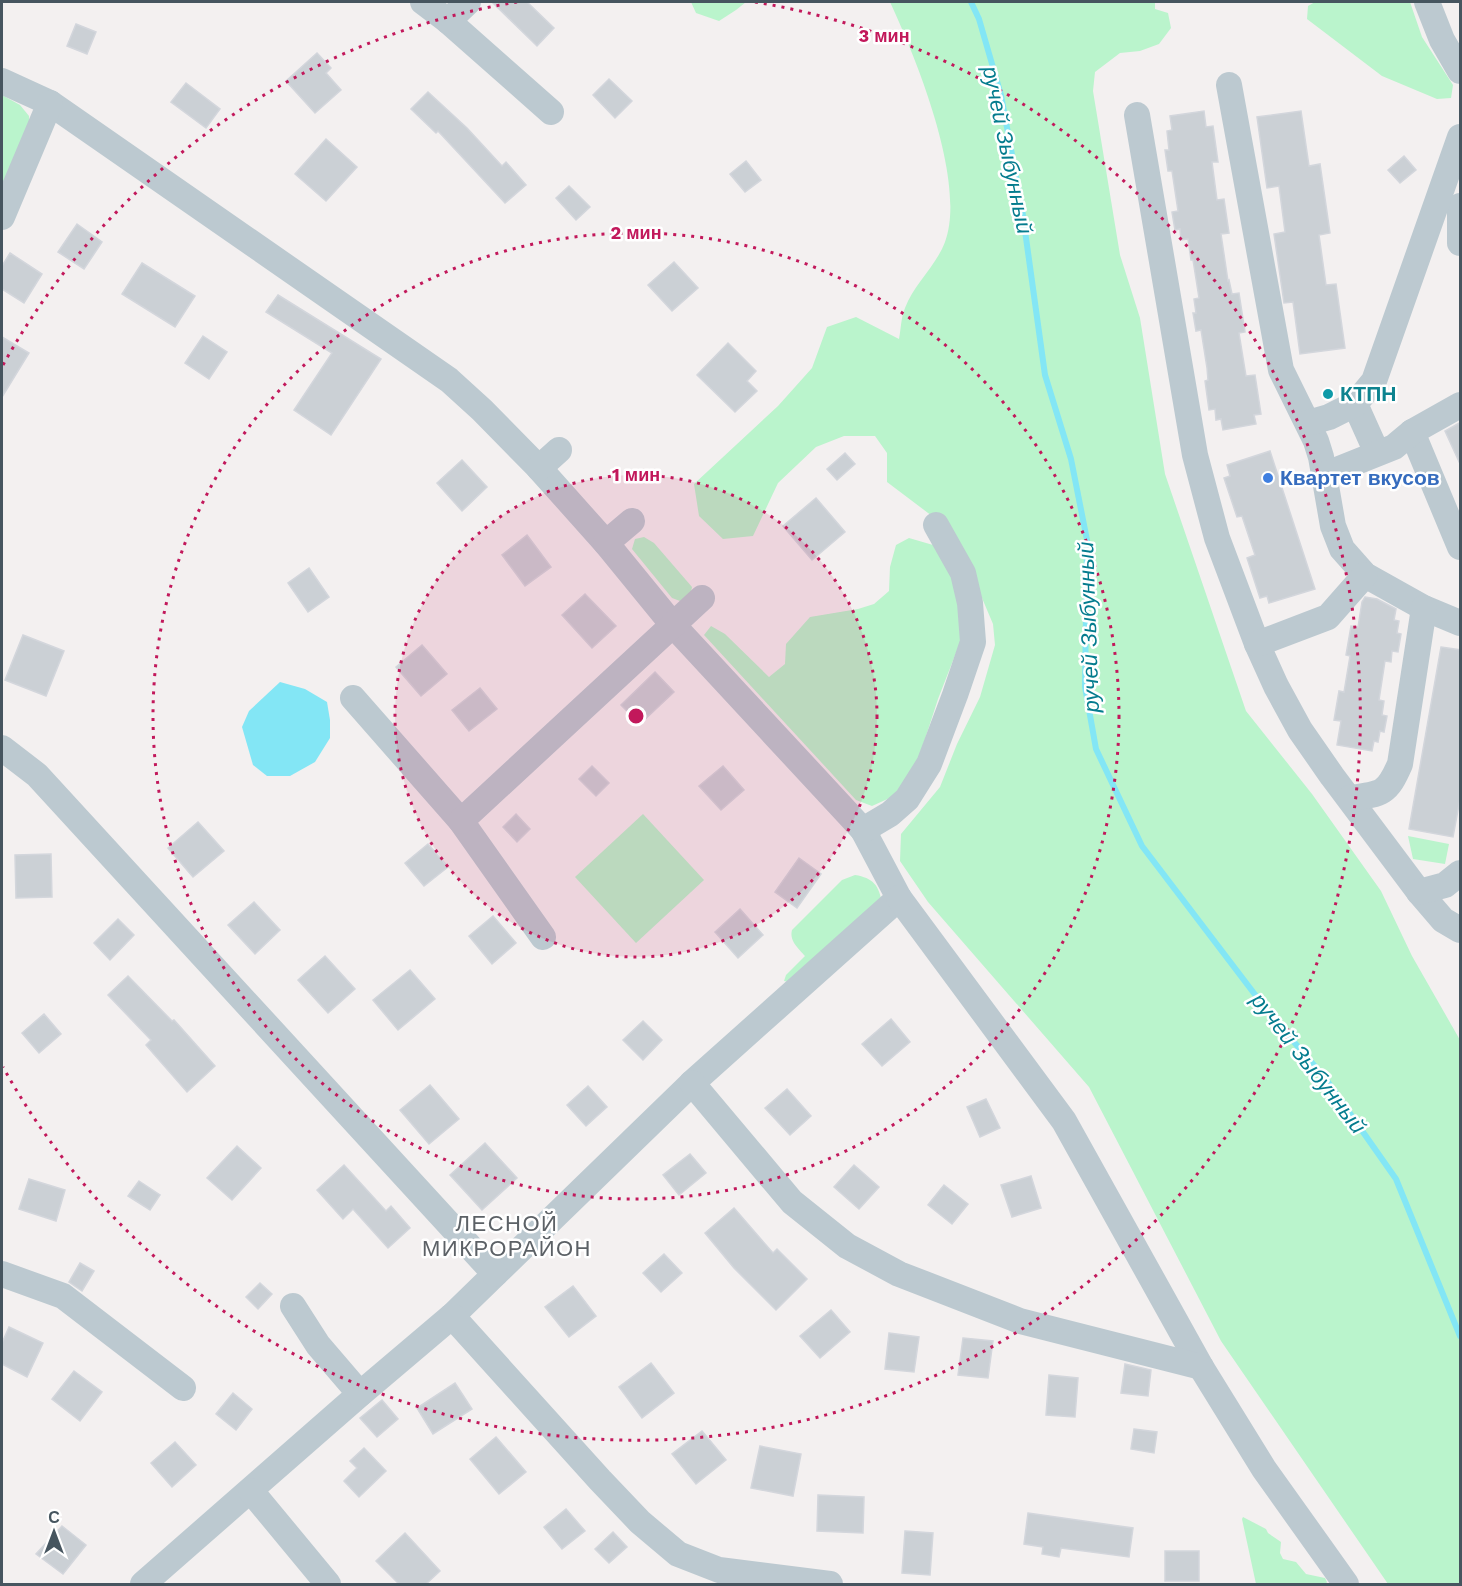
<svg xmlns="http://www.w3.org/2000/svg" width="1462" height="1586" font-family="'Work Sans',sans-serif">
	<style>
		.green { fill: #baf4cc }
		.water { fill: #83e6f5 }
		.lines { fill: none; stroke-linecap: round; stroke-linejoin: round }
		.stream { stroke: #83e6f5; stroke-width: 6 }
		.building { fill: #cbd0d5; stroke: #d3d6dc; stroke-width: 1.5 }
		.minor { stroke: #bcc9d0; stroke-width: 26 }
		.ring { fill: none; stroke: #c2185b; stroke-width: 3; stroke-dasharray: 3 6 }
		.culture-dot { fill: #0f9aa8; stroke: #fff; stroke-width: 2 }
		.shop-dot { fill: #3f7fe0; stroke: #fff; stroke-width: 2 }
		.labels { text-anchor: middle; stroke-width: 5; stroke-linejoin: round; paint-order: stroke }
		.culture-label { font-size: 21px; font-weight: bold; fill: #0d838f; stroke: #fff; text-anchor: start }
		.shop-label { font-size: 21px; font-weight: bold; fill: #366cbe; stroke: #fff; text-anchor: start }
		.water-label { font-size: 22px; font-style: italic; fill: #047c8e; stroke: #fff }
		.neighbourhood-label { font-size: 22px; letter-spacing: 1.5px; fill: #5c6166; stroke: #fff }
		.centre { fill: #c2185b; stroke: #fff; stroke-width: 3 }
		.ring-label { font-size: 18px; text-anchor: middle; font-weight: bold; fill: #c2185b; stroke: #fff; stroke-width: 5; stroke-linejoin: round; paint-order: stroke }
	</style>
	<rect width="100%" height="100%" fill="#f3f0f0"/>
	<g class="green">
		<path d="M691,2H746L736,10L719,21L696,13Z"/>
		<path d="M890,2H1155V9L1168,13L1171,28L1159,44L1140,51L1120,53L1095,72L1093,91L1120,255L1140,318L1165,474L1246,711L1312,794L1381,891L1412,956L1460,1040V1584H1388L1221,1341L1089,1087L928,902L900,861L901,834L940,787L957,744L980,697L995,645L993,624L982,598L936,519L887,482V453L875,436H844L816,447L778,483L753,536L723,539L699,516L694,484L778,406L812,368L827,327L856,317L899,339C901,329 901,317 905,308C914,284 936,266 945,242C967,182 916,58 890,2Z"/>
		<path d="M1315,2H1410L1422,37L1453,85L1451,98L1437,99L1382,76L1307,19L1308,6Z"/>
		<path d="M2,95L20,105L29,116V129L2,191Z"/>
		<path d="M644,537L654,543L692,587L690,597L680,601L672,598L632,549L635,539Z"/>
		<path d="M909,538L933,545L951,574L959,606L961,640L938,699L915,770L892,797L872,806L856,800L704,635L711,626L725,634L769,677L785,664L786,644L810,617L858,609L874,604L889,591L890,567L896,545Z"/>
		<path d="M643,814L704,880L636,943L575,877Z"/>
		<path d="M1408,836L1449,844L1445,864L1413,859Z"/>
		<path d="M855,875C873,878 879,885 882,903L795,983L784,981L786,975L805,956C799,949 789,941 792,930L842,880Z"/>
		<path d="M1243,1517L1266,1529L1268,1533L1281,1542L1280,1553L1283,1559L1296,1562L1306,1574L1325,1578L1327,1582L1326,1584H1256L1242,1519Z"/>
	</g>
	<path class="water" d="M280,682L305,689L327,702L330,720V738L315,762L290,776H267L253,765L242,727L249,711Z"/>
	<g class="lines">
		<path class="stream" d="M971,2L979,19L1001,95L1022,209L1045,375L1071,459L1087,540L1085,687L1096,749L1142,846L1269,1013L1325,1078L1396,1179L1460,1336"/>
	</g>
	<g class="building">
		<path d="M492,2H527L554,28L537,46Z"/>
		<path d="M76,24L96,32L87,54L67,46Z"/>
		<path d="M317,53L331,68L326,73L341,90L315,113L286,81Z"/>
		<path d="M609,79L632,101L615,118L593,95Z"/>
		<path d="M186,83L220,109L206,128L171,102Z"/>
		<path d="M428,92L467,128L502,166L506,162L526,185L505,203L438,131L436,133L411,109Z"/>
		<path d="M1204,111L1206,127L1213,126L1218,162H1212L1217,200L1224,199L1229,233L1221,234L1228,281L1229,280L1232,294L1239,293L1245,332L1239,333L1246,376L1255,375L1261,414L1254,415L1256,424L1223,430L1221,419L1216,420L1215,409L1209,410L1205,381L1208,380L1207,368L1201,330L1196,331L1193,313H1196L1194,299L1199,298L1193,260H1191L1188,239L1181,240L1180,229L1175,230L1172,212L1178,211L1172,171H1168L1165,150H1169L1167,131L1172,130L1170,116Z"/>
		<path d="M1301,111L1309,166L1320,164L1330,233L1319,235L1326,285L1336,284L1345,348L1300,354L1293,302L1284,303L1274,234L1285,232L1279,186L1267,188L1257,117Z"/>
		<path d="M326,139L357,167L326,201L295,174Z"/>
		<path d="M1404,156L1416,170L1400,183L1388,170Z"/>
		<path d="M746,161L761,180L745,192L730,174Z"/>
		<path d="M569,186L590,207L576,220L556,198Z"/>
		<path d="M77,224L102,242L84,269L58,252Z"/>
		<path d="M10,253L42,274L24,303L2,289V266Z"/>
		<path d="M674,262L698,288L672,311L648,285Z"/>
		<path d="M142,263L195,296L175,327L122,294Z"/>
		<path d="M278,295L381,359L331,435L294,410L332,353L266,312Z"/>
		<path d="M203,336L227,352L209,379L185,363Z"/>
		<path d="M2,337L29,353L2,397Z"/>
		<path d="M728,343L756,371L747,381L757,391L735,412L697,375Z"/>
		<path d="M1461,422V466L1445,431Z"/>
		<path d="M1270,451L1315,589L1269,603L1267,596L1260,598L1247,558L1255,555L1242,516L1237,517L1224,478L1230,476L1227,465Z"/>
		<path d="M845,453L855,464L837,480L827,469Z"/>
		<path d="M462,460L487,487L462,511L437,483Z"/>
		<path d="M816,498L845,532L812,560L783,526Z"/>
		<path d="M527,535L551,567L525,586L502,555Z"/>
		<path d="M309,568L329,597L308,612L288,583Z"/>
		<path d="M585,594L616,626L592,648L562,615Z"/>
		<path d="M1365,597L1377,599L1396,609L1394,620L1399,621L1397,633L1401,634L1398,652L1392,651L1391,662L1385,661L1379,700L1384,701L1382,715L1387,716L1384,732L1380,731L1378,742L1374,741L1372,751L1337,745L1341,721L1334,720L1339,691L1344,692L1350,656L1346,655L1351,626L1358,627L1362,602Z"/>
		<path d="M23,635L64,651L46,696L5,680Z"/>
		<path d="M422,645L447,674L421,696L396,667Z"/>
		<path d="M1441,647L1461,650V794L1453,837L1409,829Z"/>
		<path d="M655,672L674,692L640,724L621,705Z"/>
		<path d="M480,688L497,709L469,731L452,710Z"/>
		<path d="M592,766L609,783L596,796L579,779Z"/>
		<path d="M723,766L744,790L721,810L699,786Z"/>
		<path d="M516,814L530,829L517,842L503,827Z"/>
		<path d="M198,822L224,851L193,877L168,848Z"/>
		<path d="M428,844L448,867L424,886L405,863Z"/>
		<path d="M51,854L52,897L16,898L15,855Z"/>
		<path d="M799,858L821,874L797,908L775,892Z"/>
		<path d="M254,902L280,930L255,954L228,925Z"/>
		<path d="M740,909L763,935L738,958L715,932Z"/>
		<path d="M493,916L516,943L492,964L469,936Z"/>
		<path d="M118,919L134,935L110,960L94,943Z"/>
		<path d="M325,956L355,989L328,1013L298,980Z"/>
		<path d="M410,970L435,999L398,1030L373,1000Z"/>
		<path d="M128,976L172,1021L174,1020L215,1066L187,1092L146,1045L151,1040L108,995Z"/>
		<path d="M44,1014L61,1034L39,1053L22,1033Z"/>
		<path d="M891,1019L910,1042L882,1066L862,1044Z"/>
		<path d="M643,1021L662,1040L643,1060L623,1040Z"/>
		<path d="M430,1085L459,1119L429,1144L400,1110Z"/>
		<path d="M588,1086L607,1107L586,1126L567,1105Z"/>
		<path d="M787,1089L811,1116L790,1135L765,1108Z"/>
		<path d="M986,1099L1000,1128L980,1137L967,1107Z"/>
		<path d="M485,1143L517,1178L482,1210L450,1175Z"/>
		<path d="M237,1146L261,1168L232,1200L207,1178Z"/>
		<path d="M690,1154L706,1173L679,1195L663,1175Z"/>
		<path d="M344,1165L386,1211L391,1206L410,1228L388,1248L353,1209L343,1219L317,1190Z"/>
		<path d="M854,1165L879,1187L859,1209L834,1187Z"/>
		<path d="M1031,1176L1041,1208L1012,1217L1001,1185Z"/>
		<path d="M29,1179L65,1190L56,1221L19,1209Z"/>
		<path d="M139,1181L160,1195L150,1210L128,1196Z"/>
		<path d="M944,1185L968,1204L952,1224L928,1205Z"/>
		<path d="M734,1208L773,1253L777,1249L807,1279L776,1310L734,1268L705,1233Z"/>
		<path d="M664,1254L682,1273L661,1292L643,1273Z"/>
		<path d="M80,1263L94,1271L82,1291L69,1282Z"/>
		<path d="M260,1283L272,1294L258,1309L246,1297Z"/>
		<path d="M573,1286L596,1316L569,1337L545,1307Z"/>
		<path d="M831,1310L850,1332L820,1358L800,1336Z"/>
		<path d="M9,1327L43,1343L27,1377L2,1364V1343Z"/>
		<path d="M889,1333L919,1337L914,1372L885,1369Z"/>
		<path d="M963,1338L993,1341L988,1378L958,1375Z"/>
		<path d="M651,1363L674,1393L642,1418L619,1387Z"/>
		<path d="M1125,1364L1151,1370L1148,1396L1121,1393Z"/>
		<path d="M74,1371L102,1392L80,1421L52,1399Z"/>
		<path d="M1049,1375L1078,1378L1075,1417L1046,1415Z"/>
		<path d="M455,1383L472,1409L433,1434L417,1408Z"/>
		<path d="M233,1393L252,1409L236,1430L216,1414Z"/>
		<path d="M382,1400L398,1419L377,1437L360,1418Z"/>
		<path d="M1134,1429L1157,1432L1154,1453L1131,1449Z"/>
		<path d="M702,1431L726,1460L696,1484L672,1454Z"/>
		<path d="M496,1437L526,1472L499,1494L470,1459Z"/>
		<path d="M175,1442L196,1465L172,1487L151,1463Z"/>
		<path d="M760,1446L801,1454L793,1496L751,1488Z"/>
		<path d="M364,1448L386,1471L359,1497L344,1481L357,1468L350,1461Z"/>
		<path d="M818,1495L864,1497L863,1533L817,1531Z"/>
		<path d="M566,1509L585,1531L562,1549L544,1527Z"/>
		<path d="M1028,1513L1133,1528L1129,1557L1061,1548L1059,1557L1042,1554L1043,1547L1024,1544Z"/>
		<path d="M62,1526L86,1545L63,1574L36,1554Z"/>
		<path d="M905,1531L933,1533L930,1575L902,1573Z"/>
		<path d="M613,1532L627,1547L609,1563L595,1549Z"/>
		<path d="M405,1533L440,1571L426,1584H399L376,1561Z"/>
		<rect x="1165" y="1551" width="34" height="30"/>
	</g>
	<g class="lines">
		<g class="minor">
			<path d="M423,2L448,21L551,112"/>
			<path d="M1427,2L1442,40L1460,71"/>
			<path d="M448,21L468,2"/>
			<path d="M2,81L50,103L449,380L482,410L539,468L606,543L673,625L863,830L899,898L692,1083L452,1316L360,1394L143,1584"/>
			<path d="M1229,85L1281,370L1316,441L1321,457L1333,526L1342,549L1365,575L1424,608L1460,623"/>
			<path d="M1137,115L1195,455L1217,538L1257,644L1276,686L1300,730L1332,776L1419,892L1443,920L1460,930"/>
			<path d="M1460,206V243"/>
			<path d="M2,217L50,103"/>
			<path d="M1355,404L1377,453"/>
			<path d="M1308,423L1329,417L1355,404L1374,381L1460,137"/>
			<path d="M1412,432L1460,547"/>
			<path d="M539,468L559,450"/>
			<path d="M1324,475L1394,447L1412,432L1460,405"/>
			<path d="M606,543L632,521"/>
			<path d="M1257,644L1328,617L1365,575"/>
			<path d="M353,698L461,821L543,937"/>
			<path d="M2,748L37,775L495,1274"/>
			<path d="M1350,798C1382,794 1387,794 1400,764L1424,608"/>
			<path d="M461,821L702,598"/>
			<path d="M863,830L890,814L907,799L929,764L955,695L973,642L970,603L963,573L936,525"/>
			<path d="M1419,892L1445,885L1460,873"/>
			<path d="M899,898L1064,1121L1201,1367L1264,1469L1346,1584"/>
			<path d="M692,1083L792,1202L847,1246L899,1274L1020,1321L1201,1367"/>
			<path d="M2,1274L63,1296L183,1388"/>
			<path d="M293,1306L318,1345L360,1394"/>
			<path d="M452,1316L600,1480L640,1522L678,1554L719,1570L830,1584"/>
			<path d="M251,1491L328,1584"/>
		</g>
	</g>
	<circle cx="636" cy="716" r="241" fill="#c2185b" fill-opacity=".12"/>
	<g class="ring">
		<circle cx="636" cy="716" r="241"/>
		<circle cx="636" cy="716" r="483"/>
		<path d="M3 365A724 724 0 0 1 517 2M755 2A724 724 0 1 1 3 1067"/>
	</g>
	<circle class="culture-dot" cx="1328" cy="394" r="6"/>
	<circle class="shop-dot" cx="1268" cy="478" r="6"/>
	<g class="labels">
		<g class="culture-label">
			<text x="1340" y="401">КТПН</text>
		</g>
		<g class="shop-label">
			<text x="1280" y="485">Квартет вкусов</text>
		</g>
		<g class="water-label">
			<text transform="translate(1008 150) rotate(78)" y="8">ручей Зыбунный</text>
			<text transform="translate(1088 627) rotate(-92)" y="8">ручей Зыбунный</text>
			<text transform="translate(1309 1063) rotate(52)" y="8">ручей Зыбунный</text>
		</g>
		<g class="neighbourhood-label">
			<text x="507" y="1231">ЛЕСНОЙ<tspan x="507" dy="25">МИКРОРАЙОН</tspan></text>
		</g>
	</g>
	<circle cx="636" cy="716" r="9" class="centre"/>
	<g class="ring-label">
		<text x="884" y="42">3 мин</text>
		<text x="636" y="239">2 мин</text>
		<text x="636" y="481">1 мин</text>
	</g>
	<rect width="1462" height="1586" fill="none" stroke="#46555f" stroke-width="6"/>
	<g transform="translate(54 1532)" stroke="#ffffff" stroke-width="4.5" paint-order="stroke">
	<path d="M0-4.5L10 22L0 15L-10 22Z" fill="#46555f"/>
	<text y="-9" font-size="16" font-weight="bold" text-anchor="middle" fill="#46555f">С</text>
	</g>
</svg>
